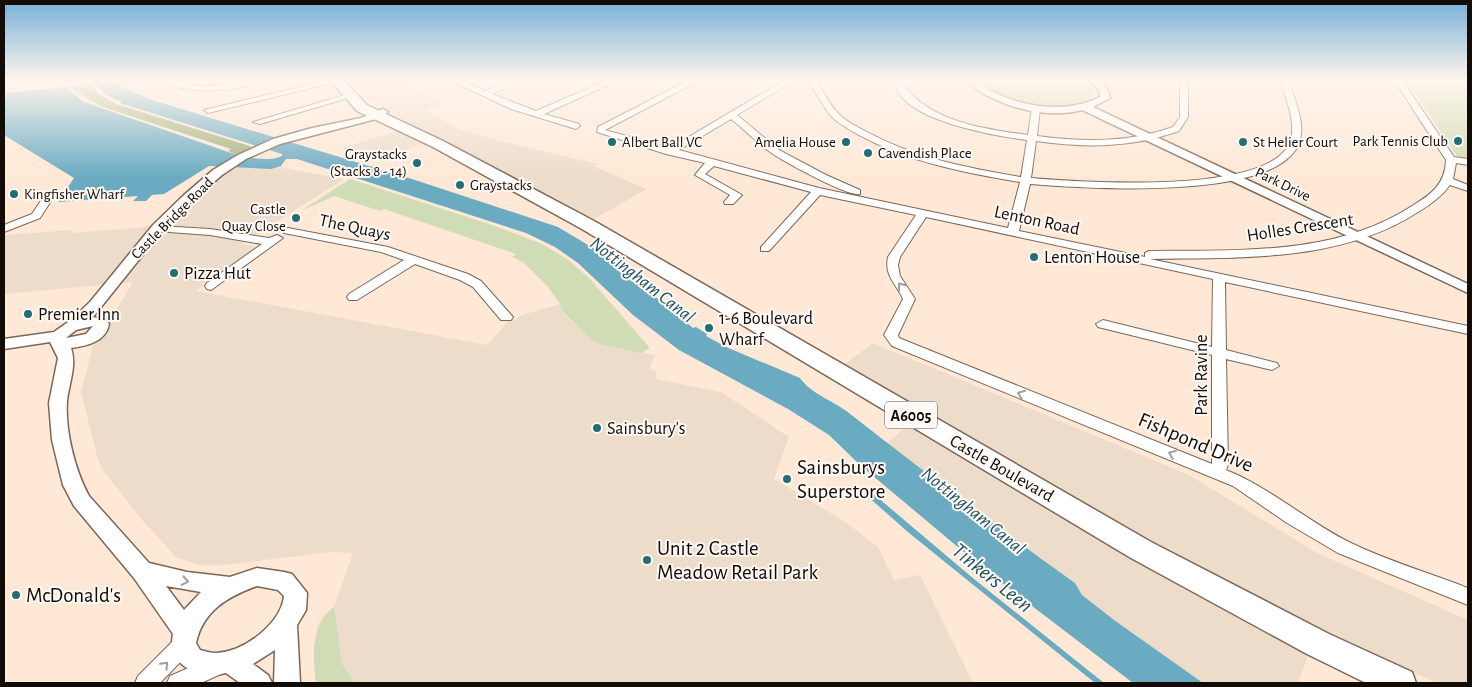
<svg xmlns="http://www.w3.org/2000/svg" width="1472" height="687" font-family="'Alegreya Sans',sans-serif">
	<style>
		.commercial { fill: #eddcca }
		.green { fill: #cfdcb5 }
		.forest { fill: #a2b27e }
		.water { fill: #6babc2 }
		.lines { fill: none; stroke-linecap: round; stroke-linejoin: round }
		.minor-casing { stroke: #7b6758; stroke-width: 2 }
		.tertiary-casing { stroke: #7b6758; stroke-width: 3 }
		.primary-casing { stroke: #7b6758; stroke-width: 3 }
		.minor { fill: #fff; fill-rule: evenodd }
		.tertiary { fill: #fff; fill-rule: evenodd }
		.primary { fill: #fff; fill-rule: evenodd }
		.oneway { stroke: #a09d9b }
		.poi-dot { fill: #236d75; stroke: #fef9f5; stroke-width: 2 }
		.labels { text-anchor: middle; stroke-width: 4; stroke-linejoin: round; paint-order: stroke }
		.far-poi-label { font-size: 15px; fill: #120b06; stroke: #fef9f5; text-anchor: start }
		.far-street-label { font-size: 15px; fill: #120b06; stroke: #fef9f5 }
		.shield { fill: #fef9f5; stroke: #59524e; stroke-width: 1 }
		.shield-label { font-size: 16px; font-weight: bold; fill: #120b06 }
		.street-label { font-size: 18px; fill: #120b06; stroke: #fef9f5 }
		.poi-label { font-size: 18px; fill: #120b06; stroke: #fef9f5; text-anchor: start }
		.water-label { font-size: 19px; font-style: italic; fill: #1c5263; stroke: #fef9f5 }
		.near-street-label { font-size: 21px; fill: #120b06; stroke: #fef9f5 }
		.near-poi-label { font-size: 21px; fill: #120b06; stroke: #fef9f5; text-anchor: start }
		.near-water-label { font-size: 22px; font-style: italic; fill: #1c5263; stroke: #fef9f5 }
	</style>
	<rect width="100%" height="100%" fill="#ffe8d6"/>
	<g class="commercial">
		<path d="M349,80H400L442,104L424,109L457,128L488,138L597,164L593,166L647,189L594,219L438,139L371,161L341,148L414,126L361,93Z"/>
		<path d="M237,167L266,169L278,167L344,179L241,244L257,247L196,291L487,345L510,319L516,320L519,316L560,304L562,312L595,343L655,355L649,369L656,372V379L721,392L789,437L774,479L844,521L878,547L894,580L920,575L973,683H316L314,648L317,628L323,616L334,607L353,553L331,552L224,565H199L176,557L142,520L105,473L98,460L81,392L93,345L98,341L133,282L4,294V235L72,230L71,233L137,228L179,220L213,184Z"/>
		<path d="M873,343L1189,475L1319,554L1468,620V683H1437L1318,627L1298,683H1203L1114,620L1082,595L1075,583L886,444L925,410L845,364Z"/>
	</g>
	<g class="green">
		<path d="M987,80H1082L1091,86L1095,92L1092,98C1069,113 1008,105 988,87Z"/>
		<path d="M1406,80H1468V160L1457,156Z"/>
		<path d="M350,179L498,227L542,244L567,259L589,278L650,348L641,353L595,343L562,311L560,304L548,287L523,262L512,257L516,254L384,209L380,211L334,196L301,211Z"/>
		<path d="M334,607L342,664L354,683H316C313,654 310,628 334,607Z"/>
	</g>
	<path class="forest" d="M91,85L99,94L116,104L250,146L252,148L237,155L228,151L231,149L103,107L67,86Z"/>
	<g class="water">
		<path d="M92,80H115L120,86L152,100L415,180L558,227L618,263L628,274L693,328L696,327L707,334L706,336L726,347L800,378C811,394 834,401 849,413C923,471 998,528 1075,583L1082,595L1114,620L1203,683H1133L990,574L860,465L829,435L788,409L679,350L633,315L578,263L555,247L526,233L297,159H286L281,166L271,169L209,166L164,194L152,195L146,201H133L138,196L58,202L74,178L4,135V93L65,87L84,102L237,155C250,158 268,162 282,156V154L120,103L122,102L106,95Z"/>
		<path d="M870,491L974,579L1104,683H1095L909,533L866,495Z"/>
	</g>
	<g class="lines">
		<g class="minor-casing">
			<g id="minor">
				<path d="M161,80H173L201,87L261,80C238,93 184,95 161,80Z"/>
				<path d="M329,80L341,81L208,113L204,110Z"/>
				<path d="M450,80H461L485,91L512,80H524L492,94L536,111L608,80H619L544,114L579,124L580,126L576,129L511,109Z"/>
				<path d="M689,80H700L605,130L670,148L785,80H795L737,115L779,150L826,175L860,190V194C848,197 785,162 773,154C758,144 745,130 731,119L679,150L819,188L1008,228L1020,182C965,173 909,162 859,135C850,130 841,125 833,118C822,107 817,92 807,80L817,81C824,93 830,106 841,116C848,123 858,127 867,132C915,158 968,168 1021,177L1027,140C995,136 923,123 902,97C898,92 896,86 892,80H900C925,121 983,129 1028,135L1032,108L1036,105L1040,108L1037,136C1083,142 1129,143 1173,127L1180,117V80H1188V117L1179,131C1132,148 1085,148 1036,141L1031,178C1081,182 1260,195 1288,146C1299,127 1286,100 1280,80H1288C1294,98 1305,120 1300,140C1284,203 1080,188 1030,184L1019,231L1145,257V253L1149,251C1238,250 1335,256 1412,206C1432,194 1445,184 1446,160L1394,80H1402L1454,157L1468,159V165L1456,163L1453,179L1468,185V191L1450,185C1442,196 1430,205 1418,212C1340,263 1239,257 1150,259L1468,326V334L1225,282L1226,350L1277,363L1279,366L1272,370L1226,359L1228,465L1226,470C1271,488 1308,522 1351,543C1388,561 1430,573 1468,588V605L1338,553L1287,523L1233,486L892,346L884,335L903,299C896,283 884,276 888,257L916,215L820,195L769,251H761V247L811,192L714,166L705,174L742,195L733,204H725L724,202L730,195L695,175L705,163L666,154L597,132L598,127ZM926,217L1213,279L1212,347L1103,320L1096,324L1098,327L1212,355V464L899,338L898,335L915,299L900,276L898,265L900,257Z"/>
				<path d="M348,94L355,96L260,124L253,122Z"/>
				<path d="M46,198L51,201L40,218L4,232V225L32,214L42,199Z"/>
				<path d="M159,226L210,229L269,238L277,235L283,238L211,290L207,289L205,286L207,283L262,244L210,235L155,231V227Z"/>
				<path d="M288,228L388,247L468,274L481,281L513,317L511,320H501L473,287L460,280L415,264L357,300H349L347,297L349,294L404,260L381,252L284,233V229Z"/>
				<path d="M183,636L190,638L193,645L190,652L160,683H135L138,676L176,638Z"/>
				<path d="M214,657L221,660L225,667L221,674L201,683H167L170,676Z"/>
			</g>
		</g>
		<g class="tertiary-casing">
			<g id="tertiary">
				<path d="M973,80H983V86C1016,107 1064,115 1100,97L1099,89L1088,80C1102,80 1107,84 1110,98L1093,107L1468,284V293L1082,110C1047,119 1005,108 976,89Z"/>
				<path d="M383,109L388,112L380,118L280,144L246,159L222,175L192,201L162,231L93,317L107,321L109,324C106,342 86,346 71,348C77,365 69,383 67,401C65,431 75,470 89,496L149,563L187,572L230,577L257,568L284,572L292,574L307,593L306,610L297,625L300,683H274L275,650L253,664L268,675L272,683H240L226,673C200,680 166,666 173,634L134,578L74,506L63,485L52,440L49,403L58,358L50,342L4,349V339L54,332L71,320L90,302L153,225L183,196L213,170L238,155L273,139L312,128L361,118ZM93,326L86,334L66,338L76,330ZM166,586L201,592L184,610ZM257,586L278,590L284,596C281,624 244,652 216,653C211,653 205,651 200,650L196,643C203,611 227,597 257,586Z"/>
			</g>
		</g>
		<g class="primary-casing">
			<path id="primary" d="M330,80H343L367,105L443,141L594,221L1151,542L1329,634L1412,672L1416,683H1366L1307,654L1131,558L582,229L433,147L357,111Z"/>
		</g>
		<use href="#minor" class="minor"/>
		<use href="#tertiary" class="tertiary"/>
		<use href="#primary" class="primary"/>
	</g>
	<defs><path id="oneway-chevron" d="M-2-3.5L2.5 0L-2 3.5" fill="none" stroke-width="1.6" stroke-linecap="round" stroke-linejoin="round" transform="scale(1.25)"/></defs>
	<g class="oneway">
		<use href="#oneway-chevron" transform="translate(901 286) rotate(-129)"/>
		<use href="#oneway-chevron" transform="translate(1021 394) rotate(-158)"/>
		<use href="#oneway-chevron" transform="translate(1172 454) rotate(-158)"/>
		<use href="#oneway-chevron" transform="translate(185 581) rotate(11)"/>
		<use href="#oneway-chevron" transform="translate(165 665) rotate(-47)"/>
	</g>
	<linearGradient id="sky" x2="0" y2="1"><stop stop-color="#76b0d9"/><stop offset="0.45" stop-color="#fff5ed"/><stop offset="1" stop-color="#fff5ed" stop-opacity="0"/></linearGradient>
	<rect width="1472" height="177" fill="url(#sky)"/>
	<g class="poi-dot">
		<circle cx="1458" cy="141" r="5"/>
		<circle cx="612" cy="142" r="5"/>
		<circle cx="846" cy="142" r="5"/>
		<circle cx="1243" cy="142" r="5"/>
		<circle cx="868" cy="153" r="5"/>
		<circle cx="417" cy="163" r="5"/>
		<circle cx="460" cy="185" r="5"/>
		<circle cx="14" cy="194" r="5"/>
		<circle cx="296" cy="218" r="5"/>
		<circle cx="1034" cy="257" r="5"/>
		<circle cx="174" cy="273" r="5"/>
		<circle cx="28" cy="314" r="5"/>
		<circle cx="709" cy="328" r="5"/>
		<circle cx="597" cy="428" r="5"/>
		<circle cx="787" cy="479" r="5"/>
		<circle cx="647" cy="560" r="5"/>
		<circle cx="16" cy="595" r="5"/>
	</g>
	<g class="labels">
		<g class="far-poi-label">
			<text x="1448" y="146" text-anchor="end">Park Tennis Club</text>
			<text x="622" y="147">Albert Ball VC</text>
			<text x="836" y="147" text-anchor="end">Amelia House</text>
			<text x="1253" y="147">St Helier Court</text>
			<text x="878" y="158">Cavendish Place</text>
			<text x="407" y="159" text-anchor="end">Graystacks<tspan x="407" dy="17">(Stacks 8 - 14)</tspan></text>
			<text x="470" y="190">Graystacks</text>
			<text x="24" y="199">Kingfisher Wharf</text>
			<text x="286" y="214" text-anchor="end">Castle<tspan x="286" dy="17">Quay Close</tspan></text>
		</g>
		<g class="far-street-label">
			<text transform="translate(1283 184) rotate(26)" y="5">Park Drive</text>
			<text transform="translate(172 218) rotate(-45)" y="5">Castle Bridge Road</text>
		</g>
		<rect class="shield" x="885" y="401.5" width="52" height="27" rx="4"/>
		<g class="shield-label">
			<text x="911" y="421">A6005</text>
		</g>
		<g class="street-label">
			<text transform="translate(1037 220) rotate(12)" y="6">Lenton Road</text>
			<text transform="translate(355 227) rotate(12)" y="6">The Quays</text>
			<text transform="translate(1300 227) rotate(-9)" y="6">Holles Crescent</text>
			<text transform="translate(1201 375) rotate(-90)" y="6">Park Ravine</text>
			<text transform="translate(1002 468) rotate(30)" y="6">Castle Boulevard</text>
		</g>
		<g class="poi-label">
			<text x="1044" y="263">Lenton House</text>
			<text x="184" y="279">Pizza Hut</text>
			<text x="38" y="320">Premier Inn</text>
			<text x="719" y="324">1-6 Boulevard<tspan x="719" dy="21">Wharf</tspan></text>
			<text x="607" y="434">Sainsbury's</text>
		</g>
		<g class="water-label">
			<text transform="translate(643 279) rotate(38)" y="7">Nottingham Canal</text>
			<text transform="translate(974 510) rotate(39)" y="7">Nottingham Canal</text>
		</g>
		<g class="near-street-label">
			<text transform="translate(1196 442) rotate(23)" y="7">Fishpond Drive</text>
		</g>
		<g class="near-poi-label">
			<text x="797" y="474">Sainsburys<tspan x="797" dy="24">Superstore</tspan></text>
			<text x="657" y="555">Unit 2 Castle<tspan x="657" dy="24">Meadow Retail Park</tspan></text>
			<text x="26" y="602">McDonald's</text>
		</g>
		<g class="near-water-label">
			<text transform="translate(993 577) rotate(39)" y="8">Tinkers Leen</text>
		</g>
	</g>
	<rect width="1472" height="687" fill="none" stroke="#120b06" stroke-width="10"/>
</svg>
